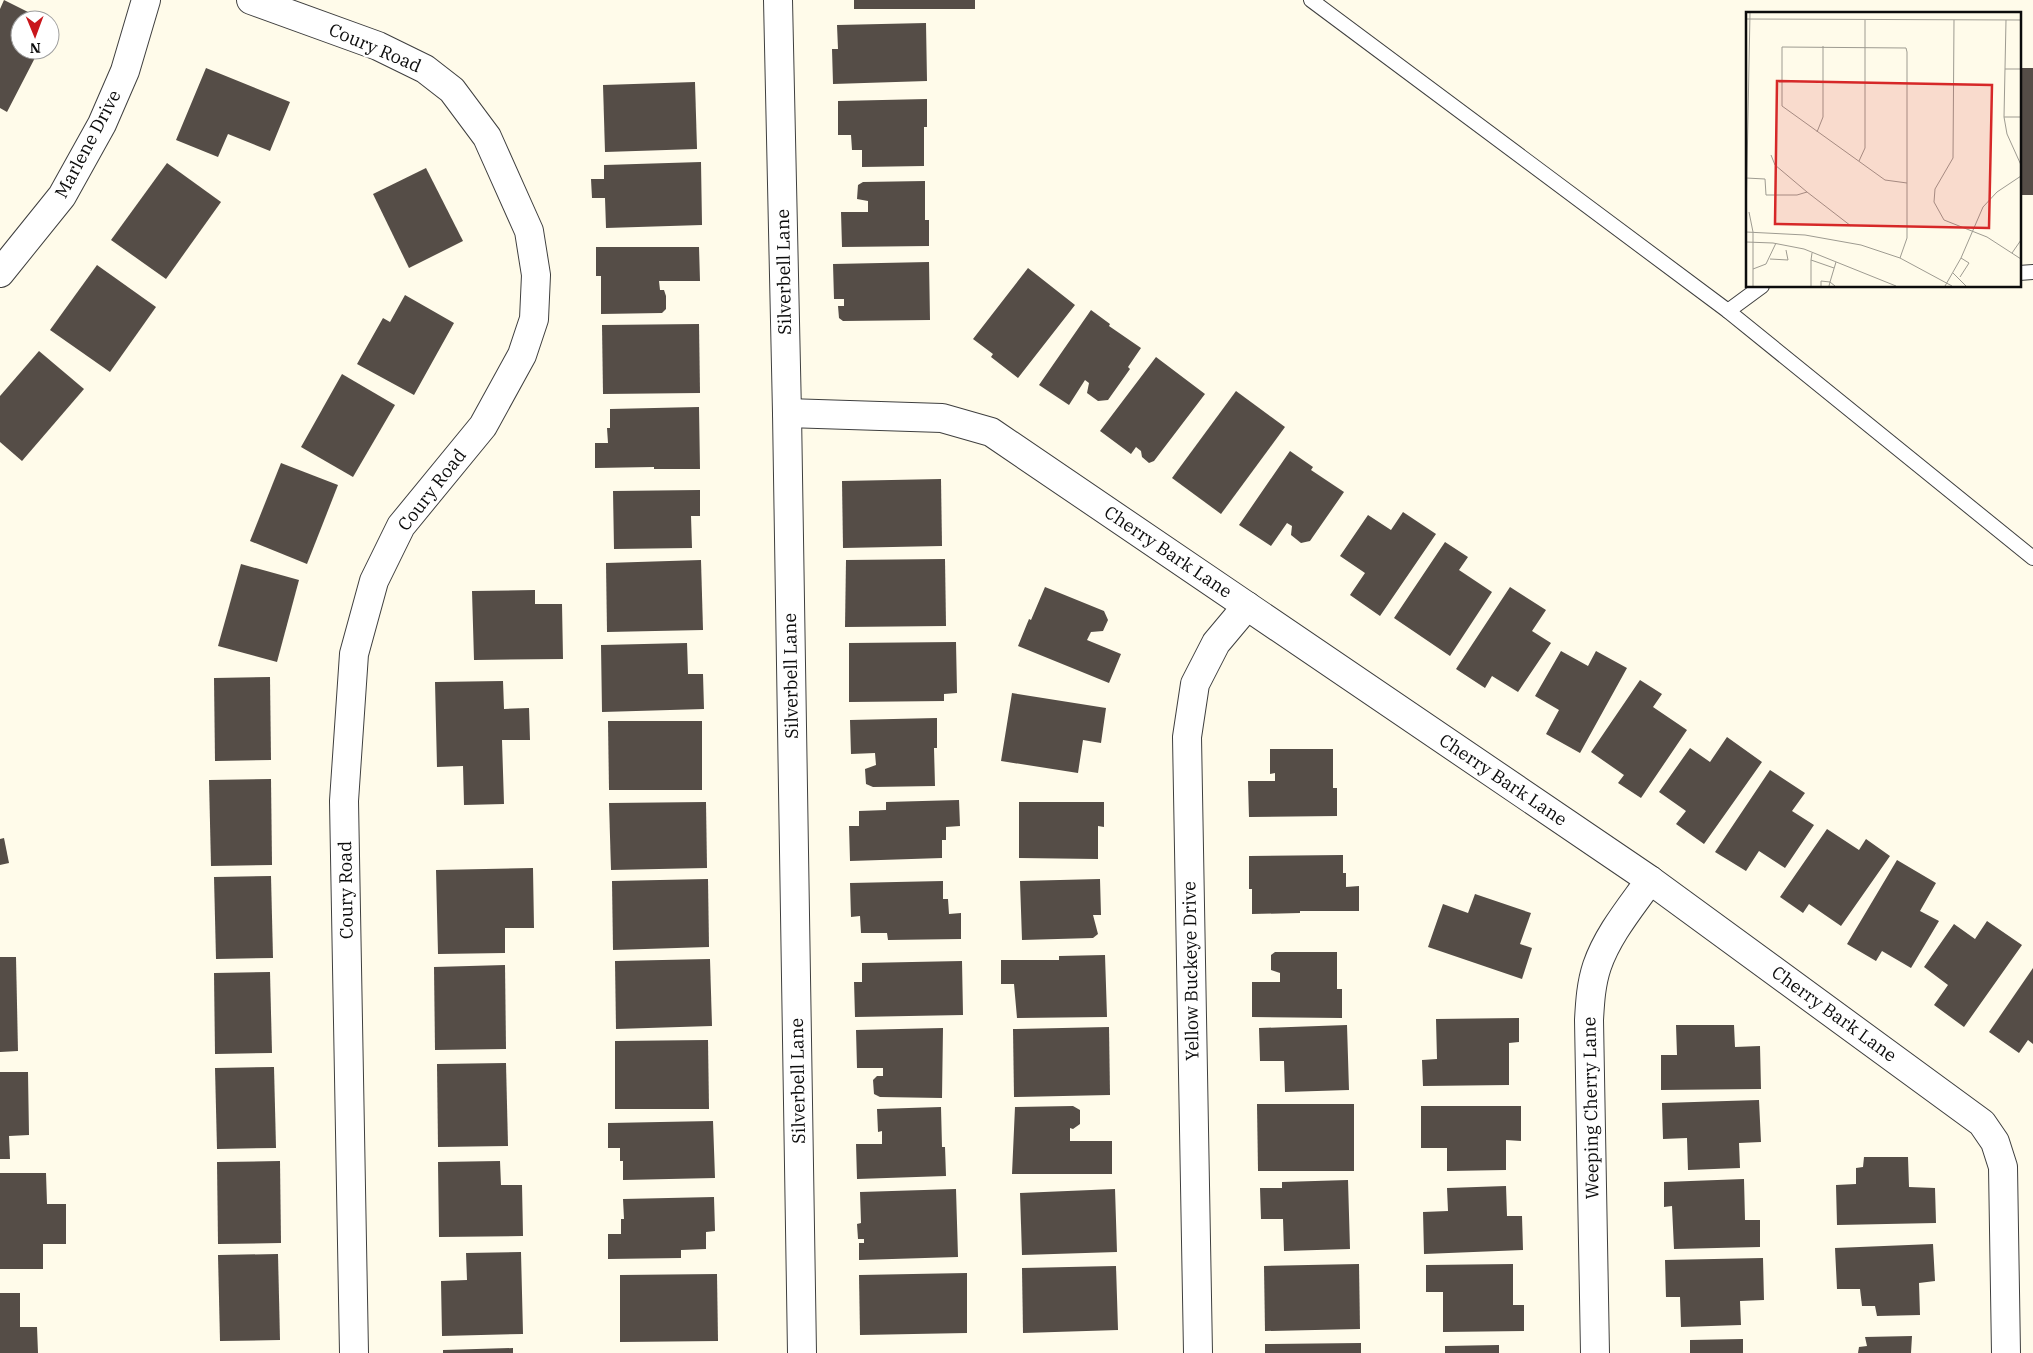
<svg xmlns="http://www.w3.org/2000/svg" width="2033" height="1353" font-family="'IBM Plex Serif',serif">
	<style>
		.building { fill: #554d47 }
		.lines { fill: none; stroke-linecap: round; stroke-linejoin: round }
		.lane-casing { stroke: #3f3f3f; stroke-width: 16 }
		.street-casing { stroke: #3f3f3f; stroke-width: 30 }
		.lane { stroke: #fff; stroke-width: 14 }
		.street { stroke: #fff; stroke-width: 28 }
		.labels { text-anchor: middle; stroke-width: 5; stroke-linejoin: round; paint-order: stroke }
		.street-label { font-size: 18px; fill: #0c0c0c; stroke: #fff }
		.inset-road { fill: none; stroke: #9e9b91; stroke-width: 1 }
		.view { fill: #d62828; fill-opacity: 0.15; stroke: #d62828; stroke-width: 2.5 }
		.inset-edge { fill: none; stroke: #0c0c0c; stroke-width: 2.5 }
	</style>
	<rect width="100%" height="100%" fill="#fffbea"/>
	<g class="building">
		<path d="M4,0L44,20H20V50H39L7,112L0,108V9Z"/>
		<rect x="854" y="0" width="121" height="9"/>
		<path d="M926,23L927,81L833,84L832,49H838L837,25Z"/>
		<path d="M206,68L290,102L270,151L228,134L218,157L176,140Z"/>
		<rect x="2019" y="68" width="14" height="127"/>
		<path d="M695,82L697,149L605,152L603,85Z"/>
		<path d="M927,99V127H924V166L862,167V150H852L851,135H838V101Z"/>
		<path d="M701,162L702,225L606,228L605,198H592L591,179H604V165Z"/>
		<path d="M167,163L221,202L166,279L111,240Z"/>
		<path d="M426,168L463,241L409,268L373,194Z"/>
		<path d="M925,181V220H929V246L842,247L841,212H868V201L857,199L858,185L863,182Z"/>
		<path d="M596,247H699L700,281H659L660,290H664L666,296V309L662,313L601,314V276H596Z"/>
		<path d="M929,262L930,320L843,321L839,318L838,306H844V299H834L833,264Z"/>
		<path d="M97,265L156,307L110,372L50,330Z"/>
		<path d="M1028,268L1075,305L1018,378L991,357L993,354L973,339Z"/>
		<path d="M405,295L454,323L414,395L357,364L383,318L390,322Z"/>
		<path d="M1091,310L1110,324L1109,326L1141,348L1128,367L1130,369L1108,400L1098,401L1087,393L1089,383L1085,380L1069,405L1039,385Z"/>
		<path d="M699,324L700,393L603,394L602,325Z"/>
		<path d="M39,351L84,389L22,461L0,442V396Z"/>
		<path d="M1156,357L1205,394L1154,461L1149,463L1142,457L1141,451L1136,447L1131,454L1100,431Z"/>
		<path d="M342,374L395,405L353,477L301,447Z"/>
		<path d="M1236,391L1285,427L1221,514L1172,478Z"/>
		<path d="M699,407L700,469H654V467L595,468V443H608L607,428H610V409Z"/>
		<path d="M1290,451L1313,467L1311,470L1344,492L1310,541L1301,543L1291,535L1292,526L1287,523L1271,546L1239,525Z"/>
		<path d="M281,463L338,485L307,564L250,541Z"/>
		<path d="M941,479L942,546L843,548L842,481Z"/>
		<path d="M700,490V516H691L692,548L614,549L613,491Z"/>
		<path d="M1403,512L1436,534L1380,616L1350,595L1365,573L1340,556L1368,515L1391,530Z"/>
		<path d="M1445,542L1468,557L1459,570L1492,592L1450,656L1394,618Z"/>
		<path d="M945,559L946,626L845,627L846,560Z"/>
		<path d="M701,560L703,630L607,632L606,563Z"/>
		<path d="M241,564L299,580L277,662L218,646Z"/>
		<path d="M1045,587L1104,611L1108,620L1103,631L1091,632L1087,640L1121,654L1109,683L1018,646L1029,619L1031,620Z"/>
		<path d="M1510,587L1546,610L1532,631L1551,643L1518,692L1492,676L1485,688L1456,669Z"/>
		<path d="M535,590V604H562L563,659L474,660L472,591Z"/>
		<path d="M956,642L957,693L944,694V701L849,702V643Z"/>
		<path d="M687,643L688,674H703L704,709L602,712L601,645Z"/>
		<path d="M1561,651L1588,666L1596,651L1627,668L1580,753L1546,734L1559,710L1535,696Z"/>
		<path d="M270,677L271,760L215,761L214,678Z"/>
		<path d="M1640,680L1662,694L1653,707L1687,730L1641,798L1618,783L1624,775L1591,752Z"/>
		<path d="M503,681L504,709L529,708L530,740H502L504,804L464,805L463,766L437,767L435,682Z"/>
		<path d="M1012,693L1106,708L1101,743L1083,740L1078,773L1001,761Z"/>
		<path d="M937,718V748H934L935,786L873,787L866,784L865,769L876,765L875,753L851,754L850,720Z"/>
		<path d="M608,721H702V790H609Z"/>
		<path d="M1727,737L1762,762L1704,844L1676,824L1686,811L1659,792L1690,748L1710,762Z"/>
		<path d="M1270,749H1333V788H1337V816L1249,817L1248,781H1275V773L1270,774Z"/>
		<path d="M1770,770L1805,793L1792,811L1814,825L1785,868L1759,851L1746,871L1715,852Z"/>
		<path d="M271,779L272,865L211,866L209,780Z"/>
		<path d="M959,800L960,826L946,827V840H942V858L850,861L849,826H859V811L886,810V802Z"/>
		<path d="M706,802L707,868L611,870L609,803Z"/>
		<path d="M1019,802H1104V827L1098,826V859L1019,858Z"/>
		<path d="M1827,829L1859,850L1866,839L1890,856L1841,926L1809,904L1803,913L1780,897Z"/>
		<path d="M4,838L9,863L0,865V839Z"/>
		<path d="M1343,855V873H1346V887L1359,886V911H1300V913L1252,914V889H1249V856Z"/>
		<path d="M1897,860L1936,883L1920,911L1939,921L1911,968L1882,951L1876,961L1847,944Z"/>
		<path d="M533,868L534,928H505V953L438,954L436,870Z"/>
		<path d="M271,876L273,958L216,959L214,877Z"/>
		<path d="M708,879L709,947L613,950L612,881Z"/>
		<path d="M1100,879L1101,915H1093L1098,934L1093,938L1022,940L1020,881Z"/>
		<path d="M943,881V899H948L949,914L961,913V939L888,940L887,933H861L860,916L851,917L850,883Z"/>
		<path d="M1475,894L1531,913L1520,944L1532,948L1522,979L1428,947L1443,904L1468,913Z"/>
		<path d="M1987,921L2022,945L1964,1027L1934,1005L1948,985L1924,967L1954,924L1975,939Z"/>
		<path d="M1275,952H1337V989H1342V1018L1252,1017V982H1280V973L1271,970V955Z"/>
		<path d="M1105,955L1107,1017L1017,1018L1014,984H1001V960H1059V956Z"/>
		<path d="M0,957H16L18,1051L0,1052Z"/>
		<path d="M710,959L712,1026L616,1029L615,961Z"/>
		<path d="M962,961L963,1015L855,1017L854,982H862V963Z"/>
		<path d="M505,965L506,1049L435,1050L434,967Z"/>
		<path d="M2033,968V1044L2028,1040L2019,1053L1989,1032Z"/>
		<path d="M270,972L272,1053L215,1054L214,973Z"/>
		<path d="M1519,1018V1042L1509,1043V1085L1423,1086L1422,1060L1437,1059L1436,1019Z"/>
		<path d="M1347,1025L1349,1090L1285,1092L1284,1061H1260L1259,1028Z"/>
		<path d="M1676,1025H1734L1735,1047L1760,1046L1761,1089L1661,1090V1055H1677Z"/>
		<path d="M1109,1027L1110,1095L1014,1097L1013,1029Z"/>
		<path d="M943,1028L942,1098L880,1097L874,1094L873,1080L877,1076H883V1068H857L856,1030Z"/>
		<path d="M708,1040L709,1109H615V1041Z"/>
		<path d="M506,1063L508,1146L438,1147L437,1064Z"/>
		<path d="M274,1067L276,1148L217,1149L215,1068Z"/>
		<path d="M0,1072H28L29,1135L9,1136L10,1159H0Z"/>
		<path d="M1759,1100L1761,1142L1739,1143L1740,1168L1688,1170L1687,1138L1663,1139L1662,1103Z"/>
		<path d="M1257,1104H1354V1171H1258Z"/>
		<path d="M1073,1106L1080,1110V1124L1073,1129L1070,1128V1141H1112V1174H1012L1015,1107Z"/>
		<path d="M1421,1106H1521V1141L1506,1140V1170L1447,1171V1148H1421Z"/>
		<path d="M941,1107L942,1147H945L946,1176L857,1179L856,1144H882V1131L878,1132L877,1109Z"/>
		<path d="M713,1121L715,1178L623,1180V1161H620V1148H608V1123Z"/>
		<path d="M1864,1157H1908L1909,1187L1935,1188L1936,1223L1837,1225L1836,1185L1856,1184V1168L1863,1167Z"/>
		<path d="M280,1161L281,1243L218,1244L217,1162Z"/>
		<path d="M500,1161L501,1185H522L523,1236L439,1237L438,1162Z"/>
		<path d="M0,1173H46L47,1204H66V1244H43V1269H0Z"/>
		<path d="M1744,1179L1745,1220H1760V1247L1674,1249L1672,1206L1664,1207V1182Z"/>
		<path d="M1348,1180L1350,1249L1284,1251L1283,1219H1261L1260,1188H1282V1182Z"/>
		<path d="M1506,1186L1507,1216H1522L1523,1250L1424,1254L1423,1212L1448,1211L1447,1188Z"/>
		<path d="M956,1189L958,1257L859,1260V1243H864V1239H858L857,1224L861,1223L860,1192Z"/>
		<path d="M1115,1189L1117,1252L1022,1255L1020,1193Z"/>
		<path d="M714,1197L715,1231L706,1232V1249L681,1250V1258L608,1259V1234H621V1219H624L623,1199Z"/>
		<path d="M1933,1244L1935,1281L1919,1283L1920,1315L1877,1316L1875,1306H1862L1860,1289H1837L1835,1248Z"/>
		<path d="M521,1252L523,1334L442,1336L441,1281L467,1280L466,1253Z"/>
		<path d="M278,1254L280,1340L220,1341L218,1255Z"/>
		<path d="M1763,1258L1764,1300L1740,1301L1741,1325L1681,1327L1680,1297H1666L1665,1260Z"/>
		<path d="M1359,1264L1360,1329L1265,1331L1264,1266Z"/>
		<path d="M1513,1264V1305H1524V1331L1443,1332V1292H1426V1265Z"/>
		<path d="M1116,1266L1118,1330L1023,1333L1022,1268Z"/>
		<path d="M967,1273V1333L860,1335L859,1275Z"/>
		<path d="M717,1274L718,1341L620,1342V1275Z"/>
		<path d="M0,1293H20V1327H37L38,1353H0Z"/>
		<path d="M1912,1336L1911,1353H1858L1859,1347L1867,1346L1865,1337Z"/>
		<path d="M1743,1339V1353H1690V1340Z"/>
		<path d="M1361,1343V1353H1265V1344Z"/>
		<path d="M1499,1345V1353H1445V1346Z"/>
		<path d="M513,1348V1353H443V1350Z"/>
	</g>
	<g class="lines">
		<g class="lane-casing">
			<g id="lane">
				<path d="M1311,0L1728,311L1762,286"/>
				<path d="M2019,273L2033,272"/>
				<path d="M1728,311L2033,558"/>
			</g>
		</g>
		<g class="street-casing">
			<g id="street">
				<path d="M251,0L378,46L425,69L452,90L487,137L529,231L536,275L534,319L522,355L483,426L401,526L374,581L354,654L344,801L354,1353"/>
				<path d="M778,0L787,413L802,1353"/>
				<path d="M0,273L62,196L102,124L125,71L146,0"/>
				<path d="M787,413L942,418L991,432L1650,880L1982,1123L1995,1142L2003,1167L2006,1353"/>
				<path d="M1198,1353L1187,737L1195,684L1216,643L1247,606"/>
				<path d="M1595,1353L1589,1020C1590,1002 1591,984 1597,966C1608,934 1631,907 1650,880"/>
			</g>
		</g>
		<use href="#lane" class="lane"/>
		<use href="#street" class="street"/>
	</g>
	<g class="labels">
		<g class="street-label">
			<text transform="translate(375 48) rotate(23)" y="6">Coury Road</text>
			<text transform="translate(88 144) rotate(-62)" y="6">Marlene Drive</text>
			<text transform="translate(784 272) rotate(-91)" y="6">Silverbell Lane</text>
			<text transform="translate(432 490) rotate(-52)" y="6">Coury Road</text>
			<text transform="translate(1168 552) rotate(34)" y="6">Cherry Bark Lane</text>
			<text transform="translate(791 676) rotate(-91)" y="6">Silverbell Lane</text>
			<text transform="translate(1503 780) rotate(34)" y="6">Cherry Bark Lane</text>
			<text transform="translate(346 890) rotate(-91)" y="6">Coury Road</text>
			<text transform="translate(1191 971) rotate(-91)" y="6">Yellow Buckeye Drive</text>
			<text transform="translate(1834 1014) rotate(36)" y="6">Cherry Bark Lane</text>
			<text transform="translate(798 1081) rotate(-91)" y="6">Silverbell Lane</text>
			<text transform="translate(1591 1108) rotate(-91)" y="6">Weeping Cherry Lane</text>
		</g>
	</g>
	<g transform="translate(1746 12)">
		<rect width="275" height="275" fill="#fffbea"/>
		<path class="inset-road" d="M0,7L275,8M208,8L207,146L189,177L188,190L198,208L241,225L275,247M260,8L258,105L261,122L275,153M259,57H275M258,105H275M71,120L77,105V34M25,143L29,153L61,180M113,149L119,136V8M0,166L19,167L20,183H51L61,180L105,214M3,200L7,220V274M0,208L4,1M0,220L59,223L115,233L154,246L206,274M0,230L27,231L58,237L150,274M66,241L65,248L88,256M266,241L275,228M154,246L161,226V40L160,36L36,35V94L139,168L161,171M24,247L42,248L40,238M65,248V274M7,257L20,252L30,231M207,261L220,274M214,265L223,251L215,246M75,274V269L84,270L83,274M89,274L84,270L90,250M199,274L215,246L237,195L251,180L275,164"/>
		<path class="view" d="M31,69L246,73L243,216L29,212Z"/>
		<rect width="275" height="275" class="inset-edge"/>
	</g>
	<g transform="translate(35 35) rotate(179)"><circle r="24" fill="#ffffff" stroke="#9e9e9e"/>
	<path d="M0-4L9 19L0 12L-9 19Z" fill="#c9161b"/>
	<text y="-8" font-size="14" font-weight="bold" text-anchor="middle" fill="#0c0c0c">N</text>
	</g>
</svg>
